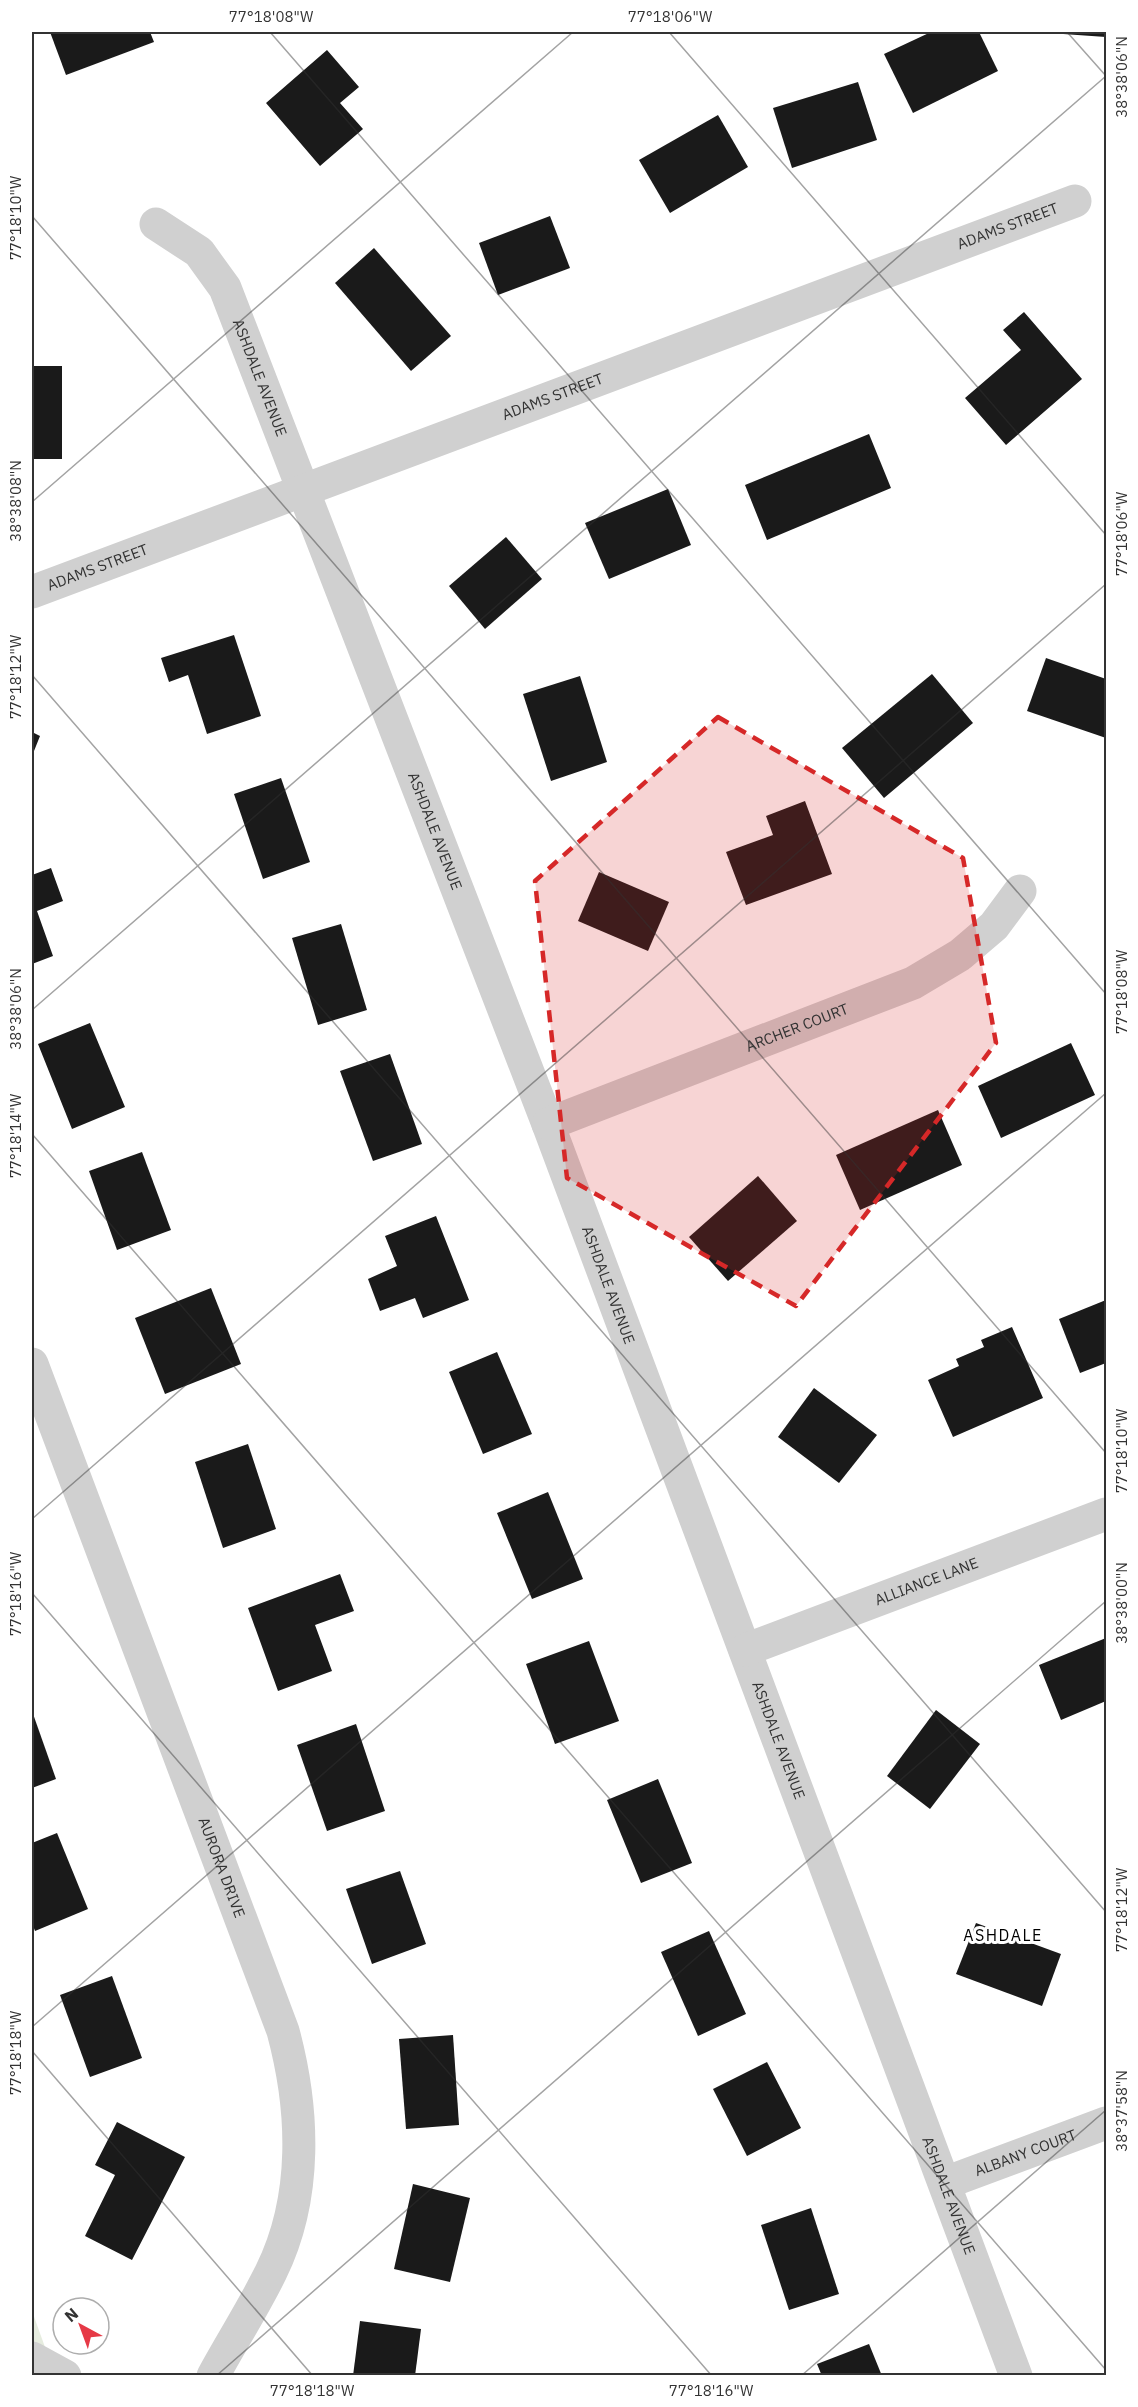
<svg xmlns="http://www.w3.org/2000/svg" width="1138" height="2407" font-family="'IBM Plex Sans',sans-serif">
	<style>
		.green { fill: #e6ecdf }
		.building { fill: #1a1a1a }
		.lines { fill: none; stroke-linecap: round; stroke-linejoin: round }
		.street { stroke: #d0d0d0; stroke-width: 33 }
		.marked { fill: #d62828; fill-opacity: 0.2; stroke: #d62828; stroke-width: 4.5; stroke-dasharray: 12 8; stroke-linejoin: round }
		.ticks { fill: none; stroke: #333; stroke-width: 1.5; stroke-opacity: 0.45 }
		.labels { text-anchor: middle; stroke-width: 6; stroke-linejoin: round; paint-order: stroke }
		.street-label { font-size: 15px; fill: #333; stroke: #fff }
		.neighbourhood-label { font-size: 16px; letter-spacing: 1.5px; fill: #000; stroke: #fff }
		.neatline { fill: none; stroke: #333; stroke-width: 2 }
		.ticks-label { font-size: 15px; text-anchor: middle; fill: #333 }
	</style>
	<rect width="100%" height="100%" fill="#fff"/>
	<path class="green" d="M32,2311L55,2375H32Z"/>
	<g class="building">
		<path d="M50,32H150L154,42L66,75Z"/>
		<path d="M931,32H979L998,71L913,113L884,54Z"/>
		<path d="M1049,32H1106V37L1049,33Z"/>
		<path d="M327,50L359,87L340,103L363,129L320,166L266,103Z"/>
		<path d="M858,82L877,140L792,168L773,108Z"/>
		<path d="M718,115L748,167L670,213L639,160Z"/>
		<path d="M550,216L570,268L498,295L479,243Z"/>
		<path d="M374,248L451,336L411,371L335,283Z"/>
		<path d="M1024,312L1082,379L1006,445L965,398L1021,350L1003,330Z"/>
		<rect x="32" y="366" width="30" height="93"/>
		<path d="M869,434L891,488L767,540L745,485Z"/>
		<path d="M668,489L691,545L609,579L585,523Z"/>
		<path d="M506,537L542,579L485,629L449,586Z"/>
		<path d="M234,635L261,716L207,734L188,675L169,682L161,658Z"/>
		<path d="M1046,658L1106,679V738L1027,711Z"/>
		<path d="M932,674L973,723L884,798L842,748Z"/>
		<path d="M580,676L607,762L551,781L523,694Z"/>
		<path d="M32,732L40,736L32,756Z"/>
		<path d="M281,778L310,862L263,879L234,794Z"/>
		<path d="M805,801L832,874L746,905L726,852L773,835L766,816Z"/>
		<path d="M51,868L63,901L37,911L53,956L32,964V875Z"/>
		<path d="M599,872L669,902L648,951L578,921Z"/>
		<path d="M341,924L367,1010L318,1025L292,938Z"/>
		<path d="M90,1023L125,1107L72,1129L38,1044Z"/>
		<path d="M1071,1043L1095,1095L1001,1138L978,1086Z"/>
		<path d="M390,1054L422,1144L373,1161L340,1071Z"/>
		<path d="M938,1110L962,1165L860,1210L836,1155Z"/>
		<path d="M142,1152L171,1230L117,1250L89,1171Z"/>
		<path d="M758,1176L797,1221L728,1281L689,1237Z"/>
		<path d="M436,1216L469,1300L423,1318L415,1298L380,1311L368,1279L397,1266L385,1236Z"/>
		<path d="M211,1288L241,1364L165,1394L135,1318Z"/>
		<path d="M1106,1300V1363L1080,1373L1059,1319Z"/>
		<path d="M1012,1327L1043,1398L953,1437L928,1380L959,1366L956,1359L984,1347L981,1340Z"/>
		<path d="M497,1352L532,1434L483,1454L449,1372Z"/>
		<path d="M814,1388L877,1435L839,1483L778,1437Z"/>
		<path d="M248,1444L276,1529L223,1548L195,1462Z"/>
		<path d="M548,1492L583,1579L532,1599L497,1513Z"/>
		<path d="M340,1574L354,1611L315,1625L332,1671L278,1691L248,1608Z"/>
		<path d="M1106,1638V1701L1061,1720L1039,1665Z"/>
		<path d="M589,1641L619,1721L555,1744L526,1664Z"/>
		<path d="M936,1710L980,1744L930,1809L887,1776Z"/>
		<path d="M32,1711L56,1779L32,1788Z"/>
		<path d="M356,1724L385,1811L327,1831L297,1745Z"/>
		<path d="M658,1779L692,1863L641,1883L607,1800Z"/>
		<path d="M57,1833L88,1909L35,1931L32,1923V1843Z"/>
		<path d="M400,1871L426,1944L372,1964L346,1889Z"/>
		<path d="M976,1923L1061,1954L1042,2006L956,1974Z"/>
		<path d="M709,1931L746,2014L698,2036L661,1952Z"/>
		<path d="M112,1976L142,2058L90,2077L60,1995Z"/>
		<path d="M453,2035L459,2125L406,2129L399,2039Z"/>
		<path d="M767,2062L801,2128L747,2156L713,2089Z"/>
		<path d="M117,2122L185,2157L132,2260L85,2236L115,2175L95,2165Z"/>
		<path d="M413,2184L470,2198L450,2282L394,2269Z"/>
		<path d="M811,2208L839,2294L789,2310L761,2225Z"/>
		<path d="M360,2321L421,2329L415,2376H353Z"/>
		<path d="M869,2344L882,2376H822L817,2364Z"/>
	</g>
	<g class="lines">
		<g class="street">
			<path id="s1" d="M156,224L199,252L225,288L548,1124L1016,2376"/>
			<path id="s2" d="M32,592L1075,201"/>
			<path id="s3" d="M548,1124L913,983L960,955L994,926L1020,891"/>
			<path id="s4" d="M32,1364L283,2031C304,2109 308,2197 271,2272C254,2307 232,2341 213,2376"/>
			<path id="s5" d="M745,1650L1106,1514"/>
			<path id="s6" d="M945,2183L1106,2123"/>
			<path d="M32,2358L65,2376"/>
		</g>
	</g>
	<path class="marked" d="M718,717L963,858L996,1043L796,1306L567,1178L535,881Z"/>
	<path class="ticks" d="M270,32L1106,994M669,32L1106,535M1067,32L1106,76M32,216L1106,1453M32,502L573,32M32,675L1106,1912M32,1010L1106,76M32,1134L1106,2370M32,1519L1106,584M32,1593L712,2376M32,2027L1106,1093M32,2051L313,2376M216,2376L1106,1601M801,2376L1106,2110"/>
	<g class="labels">
		<g class="street-label">
			<text dy="5" stroke="none"><textPath href="#s2" startOffset="1042">ADAMS STREET</textPath></text>
			<text dy="5" stroke="none"><textPath href="#s1" startOffset="192">ASHDALE AVENUE</textPath></text>
			<text dy="5" stroke="none"><textPath href="#s2" startOffset="556">ADAMS STREET</textPath></text>
			<text dy="5" stroke="none"><textPath href="#s2" startOffset="70">ADAMS STREET</textPath></text>
			<text dy="5" stroke="none"><textPath href="#s1" startOffset="678">ASHDALE AVENUE</textPath></text>
			<text dy="5" stroke="none"><textPath href="#s3" startOffset="267">ARCHER COURT</textPath></text>
			<text dy="5" stroke="none"><textPath href="#s1" startOffset="1164">ASHDALE AVENUE</textPath></text>
			<text dy="5" stroke="none"><textPath href="#s5" startOffset="194">ALLIANCE LANE</textPath></text>
			<text dy="5" stroke="none"><textPath href="#s1" startOffset="1650">ASHDALE AVENUE</textPath></text>
			<text dy="5" stroke="none"><textPath href="#s4" startOffset="538">AURORA DRIVE</textPath></text>
			<text dy="5" stroke="none"><textPath href="#s6" startOffset="86">ALBANY COURT</textPath></text>
			<text dy="5" stroke="none"><textPath href="#s1" startOffset="2136">ASHDALE AVENUE</textPath></text>
		</g>
		<g class="neighbourhood-label">
			<text x="1003" y="1941">ASHDALE</text>
		</g>
	</g>
	<rect width="1138" height="2407" fill="none" stroke="#ffffff" stroke-width="66"/>
	<g transform="translate(81 2326) rotate(319)"><circle r="28" fill="#ffffff" stroke="#adadad" stroke-width="1.5"/>
	<path d="M0-4.5L10 22L0 15L-10 22Z" fill="#e63946"/>
	<text y="-9" font-size="16" font-weight="bold" text-anchor="middle" fill="#333333">N</text>
	</g>
	<rect x="33" y="33" width="1072" height="2341" class="neatline"/>
	<g class="ticks-label">
		<text x="271" y="22">77°18'08"W</text>
		<text x="670" y="22">77°18'06"W</text>
		<text transform="translate(1122 77) rotate(-90)" y="5">38°38'06"N</text>
		<text transform="translate(16 218) rotate(-90)" y="5">77°18'10"W</text>
		<text transform="translate(16 501) rotate(-90)" y="5">38°38'08"N</text>
		<text transform="translate(1122 534) rotate(-90)" y="5">77°18'06"W</text>
		<text transform="translate(16 677) rotate(-90)" y="5">77°18'12"W</text>
		<text transform="translate(1122 992) rotate(-90)" y="5">77°18'08"W</text>
		<text transform="translate(16 1009) rotate(-90)" y="5">38°38'06"N</text>
		<text transform="translate(16 1136) rotate(-90)" y="5">77°18'14"W</text>
		<text transform="translate(1122 1451) rotate(-90)" y="5">77°18'10"W</text>
		<text transform="translate(16 1594) rotate(-90)" y="5">77°18'16"W</text>
		<text transform="translate(1122 1603) rotate(-90)" y="5">38°38'00"N</text>
		<text transform="translate(1122 1910) rotate(-90)" y="5">77°18'12"W</text>
		<text transform="translate(16 2053) rotate(-90)" y="5">77°18'18"W</text>
		<text transform="translate(1122 2111) rotate(-90)" y="5">38°37'58"N</text>
		<text x="312" y="2396">77°18'18"W</text>
		<text x="711" y="2396">77°18'16"W</text>
	</g>
</svg>
